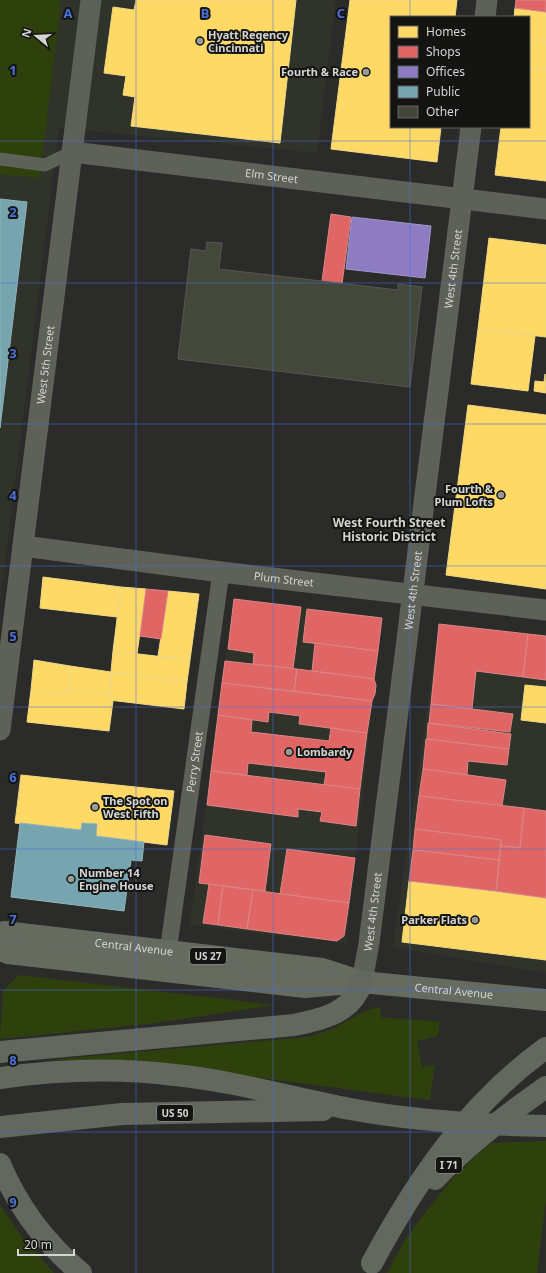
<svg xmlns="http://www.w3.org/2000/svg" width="546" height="1273" font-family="'Noto Sans',sans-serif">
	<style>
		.built { fill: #2f332a }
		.green { fill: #2e410d }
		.homes { fill: #ffd966; stroke: #f2d887 }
		.shops { fill: #e06666; stroke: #dc8787 }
		.offices { fill: #8e7cc3; stroke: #a397c8 }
		.public { fill: #76a5af; stroke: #92b3ba }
		.building { fill: #43483a; stroke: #565755 }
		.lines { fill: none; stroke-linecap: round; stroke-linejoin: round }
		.pedestrian { stroke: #5d6158; stroke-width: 13 }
		.minor { stroke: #5d6158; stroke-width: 17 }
		.tertiary { stroke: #5d6158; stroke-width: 21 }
		.primary { stroke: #666b60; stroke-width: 22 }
		.motorway { stroke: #62685d; stroke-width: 22 }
		.motorway-bridge { stroke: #62685d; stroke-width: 22 }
		.grid { fill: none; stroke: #4b70d7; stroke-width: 1; stroke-opacity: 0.55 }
		.poi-dot { fill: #999a98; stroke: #141513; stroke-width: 1.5 }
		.labels { text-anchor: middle; stroke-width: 4; stroke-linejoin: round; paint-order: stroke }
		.shield { fill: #141513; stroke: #9a9b99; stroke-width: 1 }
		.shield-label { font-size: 10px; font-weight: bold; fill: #d4d5d3 }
		.poi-label { font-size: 11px; font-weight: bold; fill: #d4d5d3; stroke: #141513; text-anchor: start }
		.street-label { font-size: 11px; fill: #d4d5d3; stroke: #141513 }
		.neighbourhood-label { font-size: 12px; font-weight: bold; fill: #d3d6d0; stroke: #141513 }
		.grid-label { font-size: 13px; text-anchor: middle; font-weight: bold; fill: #4b70d7; stroke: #141513; stroke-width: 4; stroke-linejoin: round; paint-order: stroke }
	</style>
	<rect width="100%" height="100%" fill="#2b2c2a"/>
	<g class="built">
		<path d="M0,0H336L317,153L59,128L0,604Z"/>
		<path d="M234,599L382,618L346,944L190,925Z"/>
		<path d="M439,624L546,637V973L393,947Z"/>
	</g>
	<g class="green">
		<path d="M0,0H61L40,178L0,174Z"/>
		<path d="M19,975L275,1005L156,1023L0,1039L3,991Z"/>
		<path d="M380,1007L381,1017L440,1022L438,1036L417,1041L422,1067L435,1065L430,1100C303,1084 176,1063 48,1060L308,1037L333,1029L367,1010Z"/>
		<path d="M546,1141V1199L537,1273H387L405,1240L421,1218L453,1178L478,1154L491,1143Z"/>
		<path d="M0,1205L22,1237L54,1273H0Z"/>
	</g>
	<g class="homes">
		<path d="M136,0H296L280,143L131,126L135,97L123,95L126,76L104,73L113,7L134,10Z"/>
		<path d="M350,0H457L455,17H391V127H441L437,162L331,149Z"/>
		<path d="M515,8L546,12V42L529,40V17H514Z"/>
		<path d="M529,40L546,42V70L529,68Z"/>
		<path d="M529,68L546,70V181L495,175L501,127H529Z"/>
		<path d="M489,238L546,245V337L478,329Z"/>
		<path d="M478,329L535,336L528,391L471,384Z"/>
		<path d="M545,374L546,393L534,391L535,381L544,382Z"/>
		<path d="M468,405L546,415V589L446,575Z"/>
		<path d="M43,577L121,587L117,617L40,608Z"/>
		<path d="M121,587L146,589L137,654L113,651Z"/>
		<path d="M168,591L199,594L190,660L158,656Z"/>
		<path d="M113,651L190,660L187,682L111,672Z"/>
		<path d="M34,660L70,666V690L66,689L65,695L31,690Z"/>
		<path d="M70,666L111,672L109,694L70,690Z"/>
		<path d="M111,672L187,682L184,709L109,700Z"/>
		<path d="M525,685L546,687V723L521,720Z"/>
		<path d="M66,689L109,694V700L113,701L109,731L27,722L31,690L65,695Z"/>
		<path d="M21,775L174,791L167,845L96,836L97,824L82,823L81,830L15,823Z"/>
		<path d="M409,881L546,898V960L402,942Z"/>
	</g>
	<g class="shops">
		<path d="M516,0H546V12L515,8Z"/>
		<path d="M331,214L351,217L342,284L322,281Z"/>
		<path d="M146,589L168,591L161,639L140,636Z"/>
		<path d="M234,599L301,607L293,669L253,664L254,653L228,649Z"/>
		<path d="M307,609L382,618L378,651L303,642Z"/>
		<path d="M439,624L528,634L523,677L476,671L472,709L431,704Z"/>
		<path d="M528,634L546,636V680L523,677Z"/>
		<path d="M315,643L378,651L374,679L312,671Z"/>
		<path d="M225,661L297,669L294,691L222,683Z"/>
		<path d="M297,669L374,679L376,685L375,694L372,701L294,691Z"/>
		<path d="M222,683L372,701L367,733L299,724L300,716L269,712L268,722L218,715Z"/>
		<path d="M431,704L513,714L510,732L429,723Z"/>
		<path d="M218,715L252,720L251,732L329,741L331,728L367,733L360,789L324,785L326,772L248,763L247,775L211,771Z"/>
		<path d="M428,723L511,734L509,749L427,739Z"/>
		<path d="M426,739L509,749L507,765L468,761L467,775L423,769Z"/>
		<path d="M423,769L506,780L502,806L419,796Z"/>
		<path d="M211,771L360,789L356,826L320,821L322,812L298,809V817L207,805Z"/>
		<path d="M419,796L524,808L520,848L501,846V840L415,829Z"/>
		<path d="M524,808L546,811V898L496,891L501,846L520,848Z"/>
		<path d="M415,829L501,840L499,860L413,850Z"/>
		<path d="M205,835L271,844L265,891L199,883Z"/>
		<path d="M287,849L355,858L349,903L280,894Z"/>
		<path d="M413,850L499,860L496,891L409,881Z"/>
		<path d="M209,884L223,886L218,925L203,923Z"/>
		<path d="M223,886L253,890L247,929L218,925Z"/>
		<path d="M253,890L349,903L344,936L337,941L247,929Z"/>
	</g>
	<path class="offices" d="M352,217L431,226L425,278L346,269Z"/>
	<g class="public">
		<path d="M0,199L27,202L0,428Z"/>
		<path d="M20,823L81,830L82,823L97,824L96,836L144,842L142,861L131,860L124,911L11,897Z"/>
	</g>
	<path class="building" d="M207,242L222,243L219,269L398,290V284L422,287L410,387L178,359L191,249L206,251Z"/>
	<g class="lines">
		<path class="pedestrian" d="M0,159L45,165L72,152"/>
		<path class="minor" id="s1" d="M168,952L221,572"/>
		<g class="tertiary">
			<path d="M485,17L487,0"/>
			<path id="s2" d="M72,152L546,209"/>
			<path id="s3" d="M23,546L221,572L546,610"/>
			<path id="s4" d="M0,730L91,0"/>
			<path id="s5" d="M362,982L369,943L471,127"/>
		</g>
		<g class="primary">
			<path id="s6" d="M0,933L4,932L322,969L353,979"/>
			<path id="s7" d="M0,950L8,953L305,987L362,982L546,1000"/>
		</g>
		<g class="motorway">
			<path d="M0,1052L294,1025C323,1019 352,1013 362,982"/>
			<path d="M0,1078C56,1070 119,1068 175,1075C234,1081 292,1098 350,1109C415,1121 480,1125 546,1126"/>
			<path d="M0,1127L122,1114L323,1110"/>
			<path d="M0,1164C18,1207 45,1243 81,1273"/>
		</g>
		<g class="motorway-bridge">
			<path d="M435,1179C468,1144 506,1115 546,1087"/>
			<path d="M372,1263C416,1181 469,1103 546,1048"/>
		</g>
	</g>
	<path class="grid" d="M136,0V1273M273,0V1273M410,0V17M410,127V1273M0,141H546M0,283H546M0,424H546M0,566H546M0,707H546M0,849H546M0,990H546M0,1132H546"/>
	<g class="poi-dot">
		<circle cx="200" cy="41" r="4"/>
		<circle cx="366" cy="72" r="4"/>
		<circle cx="501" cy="495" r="4"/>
		<circle cx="289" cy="752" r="4"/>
		<circle cx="95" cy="807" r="4"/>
		<circle cx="71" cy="879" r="4"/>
		<circle cx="475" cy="920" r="4"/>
	</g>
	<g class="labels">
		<g class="shield">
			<rect x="190" y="948" width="36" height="16" rx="3"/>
			<rect x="157" y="1105" width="36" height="16" rx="3"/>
			<rect x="436" y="1157" width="26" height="16" rx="3"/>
		</g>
		<g class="shield-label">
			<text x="208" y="960">US 27</text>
			<text x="175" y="1117">US 50</text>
			<text x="449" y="1169">I 71</text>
		</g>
		<g class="poi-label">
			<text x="208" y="39">Hyatt Regency<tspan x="208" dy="13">Cincinnati</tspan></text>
			<text x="358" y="76" text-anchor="end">Fourth &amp; Race</text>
			<text x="493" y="493" text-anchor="end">Fourth &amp;<tspan x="493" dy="13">Plum Lofts</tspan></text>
			<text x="297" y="756">Lombardy</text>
			<text x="103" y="805">The Spot on<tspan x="103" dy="13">West Fifth</tspan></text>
			<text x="79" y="877">Number 14<tspan x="79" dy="13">Engine House</tspan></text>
			<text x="467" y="924" text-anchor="end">Parker Flats</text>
		</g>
		<g class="street-label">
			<text dy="4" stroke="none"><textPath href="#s2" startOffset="201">Elm Street</textPath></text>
			<text dy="4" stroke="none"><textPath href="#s5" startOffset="719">West 4th Street</textPath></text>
			<text dy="4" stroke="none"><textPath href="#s4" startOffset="368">West 5th Street</textPath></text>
			<text dy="4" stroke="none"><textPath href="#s3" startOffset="263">Plum Street</textPath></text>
			<text dy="4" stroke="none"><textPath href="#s5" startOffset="395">West 4th Street</textPath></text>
			<text dy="4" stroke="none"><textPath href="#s1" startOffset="192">Perry Street</textPath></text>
			<text dy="4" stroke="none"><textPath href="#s5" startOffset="71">West 4th Street</textPath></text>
			<text dy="4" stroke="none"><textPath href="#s6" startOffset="135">Central Avenue</textPath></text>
			<text dy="4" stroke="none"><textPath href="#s7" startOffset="457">Central Avenue</textPath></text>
		</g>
		<g class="neighbourhood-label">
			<text x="389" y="527">West Fourth Street<tspan x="389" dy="14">Historic District</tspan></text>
		</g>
	</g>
	<g class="grid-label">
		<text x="68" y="18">A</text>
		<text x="205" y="18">B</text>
		<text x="341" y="18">C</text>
		<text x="13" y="75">1</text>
		<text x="13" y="217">2</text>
		<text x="13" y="358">3</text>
		<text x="13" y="500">4</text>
		<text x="13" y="641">5</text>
		<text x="13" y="782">6</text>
		<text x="13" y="924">7</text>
		<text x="13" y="1065">8</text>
		<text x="13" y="1207">9</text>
	</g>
	<rect x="390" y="16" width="140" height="112" fill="#141513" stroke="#616260"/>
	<rect x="398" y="26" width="20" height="12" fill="#ffd966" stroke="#616260"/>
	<text x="426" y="36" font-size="12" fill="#d4d5d3">Homes</text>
	<rect x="398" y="46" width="20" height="12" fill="#e06666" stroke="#616260"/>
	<text x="426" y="56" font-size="12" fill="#d4d5d3">Shops</text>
	<rect x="398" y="66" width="20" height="12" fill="#8e7cc3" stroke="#616260"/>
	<text x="426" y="76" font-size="12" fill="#d4d5d3">Offices</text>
	<rect x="398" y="86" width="20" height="12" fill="#76a5af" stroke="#616260"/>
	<text x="426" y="96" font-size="12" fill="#d4d5d3">Public</text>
	<rect x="398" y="106" width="20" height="12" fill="#43483a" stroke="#616260"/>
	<text x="426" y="116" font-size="12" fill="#d4d5d3">Other</text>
	<g transform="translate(36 36) rotate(288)" stroke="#141513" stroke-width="3" paint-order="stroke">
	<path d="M0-3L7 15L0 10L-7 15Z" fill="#d4d5d3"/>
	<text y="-6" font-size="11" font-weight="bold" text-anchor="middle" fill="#d4d5d3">N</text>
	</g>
	<path d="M18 1249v6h56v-6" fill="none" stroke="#d4d5d3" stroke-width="2"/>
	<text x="24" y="1249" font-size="12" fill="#d4d5d3" stroke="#141513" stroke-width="3" paint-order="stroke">20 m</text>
</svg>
